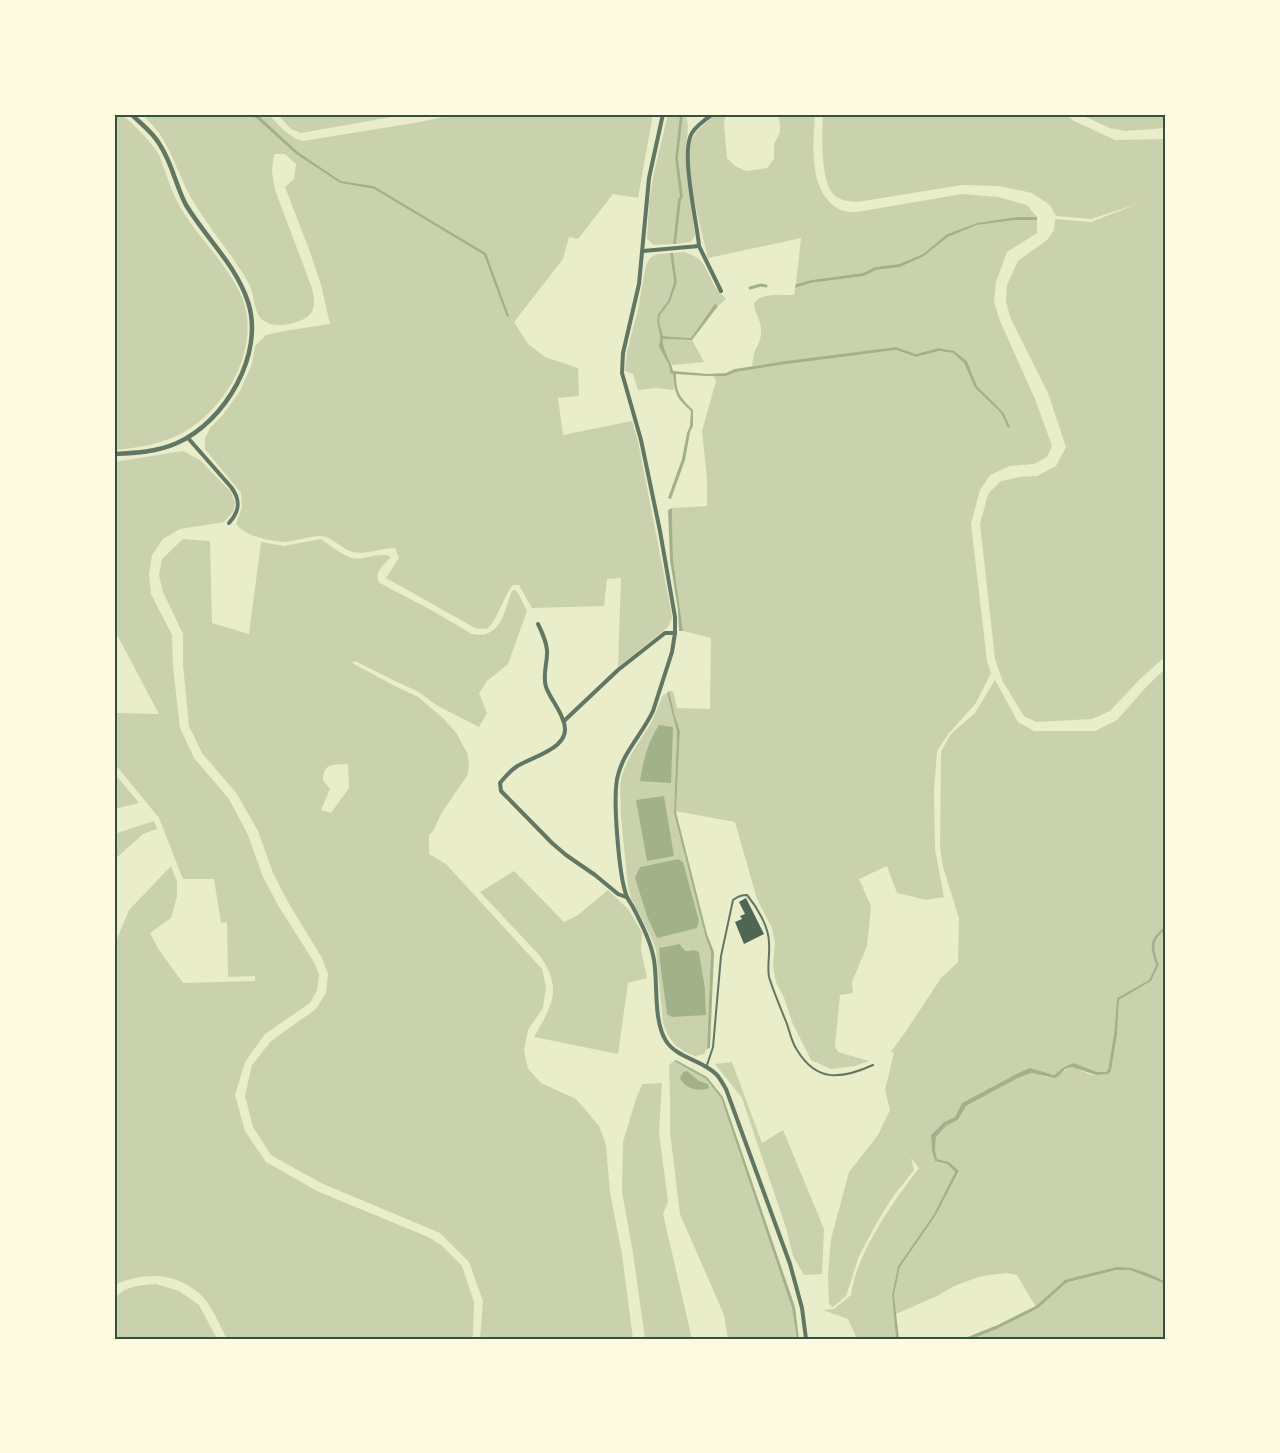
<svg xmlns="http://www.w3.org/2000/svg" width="1280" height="1453" font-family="Figtree,sans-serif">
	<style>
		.green { fill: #cad2ad; fill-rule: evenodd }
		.water { fill: #a3b18a }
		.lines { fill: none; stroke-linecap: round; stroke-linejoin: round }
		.stream { stroke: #a3b18a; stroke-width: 3 }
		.building { fill: #4f6655 }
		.service { stroke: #617663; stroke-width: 2 }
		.minor { stroke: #617663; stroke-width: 4 }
		.tertiary { stroke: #617663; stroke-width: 4.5 }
		.neatline { fill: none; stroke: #344e41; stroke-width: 2 }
	</style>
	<rect width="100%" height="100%" fill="#e9edc9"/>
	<g class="green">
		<path d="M114,114H122C133,125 147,137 156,150C161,156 162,165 165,171C169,183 173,194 179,205C197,237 226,262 241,295C263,344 227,408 184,432C162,444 139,448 114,450Z"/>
		<path d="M141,114H238L256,118L296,154L340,183L374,189L484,255L486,253L374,186L341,181L298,152L258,115L252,114H268C279,125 288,137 303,141L420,122L456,114H653L638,198L613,194L578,239L569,237L563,259L514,322L528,344L545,357L578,368L579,396L558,398L563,435L632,421L638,441L671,611L672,618L668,627L618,667L621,578L607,579L604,606L532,608L519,585H513C502,598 500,616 487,629L475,628L386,578L399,558L395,548C381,548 367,555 353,552C342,549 331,536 320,536C308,536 295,542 283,542C269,541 245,536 236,524L242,507L241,493L205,449V438L210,428L222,416L240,391L252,364L255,346L266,335L284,331L330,324L321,285L310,252L285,187L294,179L296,164L285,154H274L272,171L275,190L312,288C314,298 317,310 307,317C297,324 275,329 264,321C253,314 255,295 249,284C235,258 215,236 200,212C193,201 186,190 182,179C170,153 164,133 141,114Z"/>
		<path d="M277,114H409L301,133L291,129Z"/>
		<path d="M668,114H680L675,158L681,197L678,199L673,244L654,245L647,239L649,202L653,177Z"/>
		<path d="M683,114H685C690,124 687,135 686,146C684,176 693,206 695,236L691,242L676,244L681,200L683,197L678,158Z"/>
		<path d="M716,114H726L724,124L727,158L735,166L746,171L767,168L774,159V144L780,132V125L778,114H815C813,143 808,193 839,209C844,212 851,212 857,212L962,194L998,197L1027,205L1037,217H1016L977,223L947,234L923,254L899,264L875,267L863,273L811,280L796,284L801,238L708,258C702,232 681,160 693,137C698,128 708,121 716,114Z"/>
		<path d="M823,114H1065L1074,121L1115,140L1166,139V656L1141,678L1110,711L1092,719L1036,722L1024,716L1003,682L995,659L980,524L988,494L1001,481L1019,477L1037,476L1056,466L1066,447L1048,393L1010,317L1006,301L1007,285L1018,261L1047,240L1054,230L1055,219L1091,222L1137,204L1091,219L1056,216L1050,205L1032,193L999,186L962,185L857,202C848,201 841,201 834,195C820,181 822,133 823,114Z"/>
		<path d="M1079,114H1166V128L1125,131L1110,128Z"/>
		<path d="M1016,220H1037V233L1007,252L996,282L994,302L1000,321L1035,399L1052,446L1047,457L1034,464L1010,466L990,475L980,490L971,524L987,661L991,673L976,703L949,733L937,751L934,791L935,849L944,897L926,900L897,893L887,866L859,879L871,906L867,946L852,982L853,993L840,995L835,1047L838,1052L869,1061L855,1066L831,1069L811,1060L792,1022L785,1000L776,982L773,966L775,943L772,928L757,899L735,822L681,812H676L680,731L675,716L669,691H673L677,708L710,709L711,638L683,631L673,559L672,508L707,506V478L702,431L716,381L713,376H726L736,372L780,365L896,350L916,357L938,351L953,353L964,363L975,388L1001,413L1008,427L1003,412L977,386L967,361L953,351L938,348L916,354L896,347L752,366C753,361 753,356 755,351C758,344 761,340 761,332C762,321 754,313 754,303C763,292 780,295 794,295L795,288L811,283L864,276L876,270L900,267L924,256L948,237L977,225Z"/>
		<path d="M684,252C707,259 705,270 716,288C719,292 723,295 726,299L718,306L715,305L691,338L663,336L659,321L660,315L670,302L677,282L673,253Z"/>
		<path d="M670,253L674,282L668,301L658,314L657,321L660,336L659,347L669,365V370L673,374L674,390L656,388L638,390L633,374L625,371L627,352L638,309L646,265L650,258L657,254Z"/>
		<path d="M663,339L692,340L704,362L672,365L662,347Z"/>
		<path d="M183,451L200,460L231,492L235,503L233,512L224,522L180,529L163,539L152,555L149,574L151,594L172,635L173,667L180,728L194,758L229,799L248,835L263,877L279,907L314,962L319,975L317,990L310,1003L265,1034L245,1062L235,1095L245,1131L266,1162L317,1191L428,1237L441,1245L462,1266L474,1302L473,1335L471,1339H227C221,1328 212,1307 204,1298C178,1272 147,1271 114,1285V946L129,910L171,866L177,882V896L171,918L150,933L159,950L183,983L255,981V976L228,977L227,922L221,923L214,879H183L159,818L114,763V713L159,714L114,629V462Z"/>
		<path d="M183,539L210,541L212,623L249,634L261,542L284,546L321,539C328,544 344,556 352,558C365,561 379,551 391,557C385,564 372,573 380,583L431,610L472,634C501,640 504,611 512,591L515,590L518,593L527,611L508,664L487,681L479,693L487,713L479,727L436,705L419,692L395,681L355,661L352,663L393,685L418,697L444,719L457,734L468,755L469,767L467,776L442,812L433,831L429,835V854L446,864L542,969L546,987L543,1008L528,1030L524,1050L528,1069L541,1083L576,1099L599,1126L606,1145L610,1193L622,1254L633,1339H480L483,1301L469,1262L440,1233L321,1183L271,1155L253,1127L245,1096L252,1065L271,1041L316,1009L326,993L328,974L322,958L288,902L273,873L258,831L237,794L202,753L189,726L183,665V634L163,592L159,575L162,559ZM348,764L349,788L331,813L321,810L330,789L323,780C323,762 335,765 348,764Z"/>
		<path d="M1166,668V926C1149,939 1149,945 1156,965L1149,980L1117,998L1114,1034L1108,1070L1106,1072H1097L1074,1063L1064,1067L1054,1075L1030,1069L1016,1074L962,1103L955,1117L944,1122L931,1135L935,1161L947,1164L955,1172L934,1214L898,1266L892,1295L896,1339H857L848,1319L823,1310L834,1309L851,1295C857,1252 893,1202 919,1168L911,1158L914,1170L892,1198L876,1224L859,1256L846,1296L833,1307L829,1304L828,1274L831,1239L849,1172L878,1135L890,1110L885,1090L894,1053L891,1052L906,1031L941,978L958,962L959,918L943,867L940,848L941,752L950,735L975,713L995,680L1018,722L1034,731H1095L1117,720L1148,685Z"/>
		<path d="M667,693L677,732L674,813L705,935L711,952L707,1049L704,1054L695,1056L685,1052L675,1045L668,1035L663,1023L656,950L652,939L631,898L628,887L621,817L620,785L622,775L629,758L652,721L663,695ZM678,859L657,937L640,867ZM659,949C670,949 691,949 699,952L705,988L706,1014L667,1013L660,963Z"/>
		<path d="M114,773L139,803L114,809Z"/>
		<path d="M154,821L157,829L143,834L114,860V834Z"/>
		<path d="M514,871L564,922L578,915L608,890L629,910L642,933L641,950L647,978L628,983L618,1054L534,1037C552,1006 563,988 540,956L480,892Z"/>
		<path d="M1166,929V1282L1139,1270L1116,1267L1064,1281L1065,1283C1085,1279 1111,1267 1131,1270C1143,1272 1155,1279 1166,1284V1339H967L997,1327L1036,1307L1017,1275L1007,1273L988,1275L979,1277L954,1286L937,1296L896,1314L894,1295L900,1267L936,1215L959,1172L949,1162L937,1159L935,1150L936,1137L946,1126L958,1120L966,1106L1018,1078L1031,1073L1047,1077L1060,1075C1075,1058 1080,1075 1096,1075C1101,1075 1107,1072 1111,1071L1117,1035L1119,1000L1151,981L1159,965C1153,948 1151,941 1166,929Z"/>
		<path d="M674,1061L706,1079L721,1098L792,1308L797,1339H728L724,1315L680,1214L670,1132V1095L669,1065Z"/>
		<path d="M732,1062L762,1143L783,1130L824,1229L822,1274L804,1275L793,1256L786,1228L742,1098L715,1064Z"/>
		<path d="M662,1083L659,1132L668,1202L663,1214L692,1339H645L633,1253L622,1192L623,1142L635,1102L642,1084Z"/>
		<path d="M156,1284L179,1291L199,1305L217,1339H114C114,1331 112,1307 114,1301C120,1286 143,1285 156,1284Z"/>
	</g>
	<g class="water">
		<path d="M238,114L258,115L298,152L341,181L374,186L486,253L509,316L507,317L484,255L374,189L340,183L296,154L256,118Z"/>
		<path d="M680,114H683L678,158L683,197L681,200L676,244H673L678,199L680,197L675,158Z"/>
		<path d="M1016,217H1037V220H1016L977,225L948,237L924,256L900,267L876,270L864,276L811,283L795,288L796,284L811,280L863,273L875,267L899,264L923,254L947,234L977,223Z"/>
		<path d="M670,253H673L677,282L670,302L660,315L659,321L663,336L691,338L715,304L718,306L692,340L663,339C662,351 671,360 673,371L708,374L726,373L735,369L786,361L896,347L916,354L938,348L954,351L967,361L977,386L1003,412L1010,427L1008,428L1001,413L975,388L964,363L953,353L939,351L916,357L896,350L780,365L736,372L726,376H706L676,374C676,393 680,397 693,410V426L690,432L685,460L671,499L668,498L682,459L687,433L690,426L691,411C676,397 675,395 673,374L670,373L669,365L659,347L660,336L657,321L658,314L668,301L674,282Z"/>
		<path d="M672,508L673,559L683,631H679L678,610L670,560L668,510Z"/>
		<path d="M669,691L675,716L680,731L676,812L707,934L714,952L710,1048L707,1049L711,952L705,935L674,813L677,732L667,693Z"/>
		<path d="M659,725L673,727L671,783L640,781C643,761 648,742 659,725Z"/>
		<path d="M664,796L674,856L647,861L636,800Z"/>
		<path d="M678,859L683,862L699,921L697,928L657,938L647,916L635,878L640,867Z"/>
		<path d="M1166,926V929C1151,941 1153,948 1159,965L1151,981L1119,1000L1117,1035L1111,1071L1108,1074L1096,1075L1072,1067L1065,1069L1060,1075L1055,1078L1031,1073L1018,1078L966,1106L958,1120L946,1126L936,1137L935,1150L937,1159L949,1162L959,1171L936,1215L900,1267L894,1295L899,1339H896L892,1295L898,1266L934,1214L955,1172L947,1164L935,1161L932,1151L931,1135L944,1122L955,1117L962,1103L1016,1074L1030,1068L1054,1075L1064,1067L1074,1063L1097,1072H1106L1108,1070L1114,1034L1117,998L1149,980L1156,965C1149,945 1149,939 1166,926Z"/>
		<path d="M680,944C686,956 690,947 699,952L705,988L706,1015L672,1017L667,1014L660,963L659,948Z"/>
		<path d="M676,1060L707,1077L723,1097L795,1307L799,1339H797L792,1308L721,1098L706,1079L674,1061Z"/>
		<path d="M687,1071L699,1081L708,1084L709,1088C699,1092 685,1089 680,1078L683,1072Z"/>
		<path d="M1116,1267C1137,1267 1147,1273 1166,1282V1284L1130,1270H1116L1065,1283L1064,1280Z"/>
	</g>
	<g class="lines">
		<g class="stream">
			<path d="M750,288L761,285L766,286"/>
			<path d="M967,1339L997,1327L1037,1307L1065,1282L1067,1281"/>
		</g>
	</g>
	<path class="building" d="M746,898L764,934L744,944L735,922L742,919L740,916L745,914L739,902Z"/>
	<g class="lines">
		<path class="service" d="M707,1065L713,1047L721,956L733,900C738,896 741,895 747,895C757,907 769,927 769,943C770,955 767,965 769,977C774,993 781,1009 787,1024C790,1033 792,1043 797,1050C817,1083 842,1079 873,1065"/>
		<g class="minor">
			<path d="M663,114L649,178L639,284L623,353L622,373L641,440L660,531L675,617V633L672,652L653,711C643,733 624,751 618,775C612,795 619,878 627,897C629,901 632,905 634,909C642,925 651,942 654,960C658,984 653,1020 666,1041C677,1058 702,1060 716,1074C720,1078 723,1084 726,1089L790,1264L802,1308L806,1339"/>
			<path d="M699,246C697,221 680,152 692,133C696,126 706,119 713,114"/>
			<path d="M643,251L699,246L721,291"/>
			<path d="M188,438L231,487C241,500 240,511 229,523"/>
			<path d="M538,624C542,632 546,640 547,650C548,662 542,674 546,687C550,698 559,708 563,720C575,748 532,756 516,767C510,771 505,777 500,783L501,791L552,843L566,855L595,875L618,894L626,897"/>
			<path d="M564,721L618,670L665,633H675"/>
		</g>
		<path class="tertiary" d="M114,454C135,453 157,452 177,443C225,422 265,354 248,302C236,265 206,238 186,205C176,186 172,163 160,145C153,132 141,124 131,114"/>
	</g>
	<rect width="1280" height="1453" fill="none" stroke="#fefae0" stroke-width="231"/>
	<rect x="116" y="116" width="1048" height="1222" class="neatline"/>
</svg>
